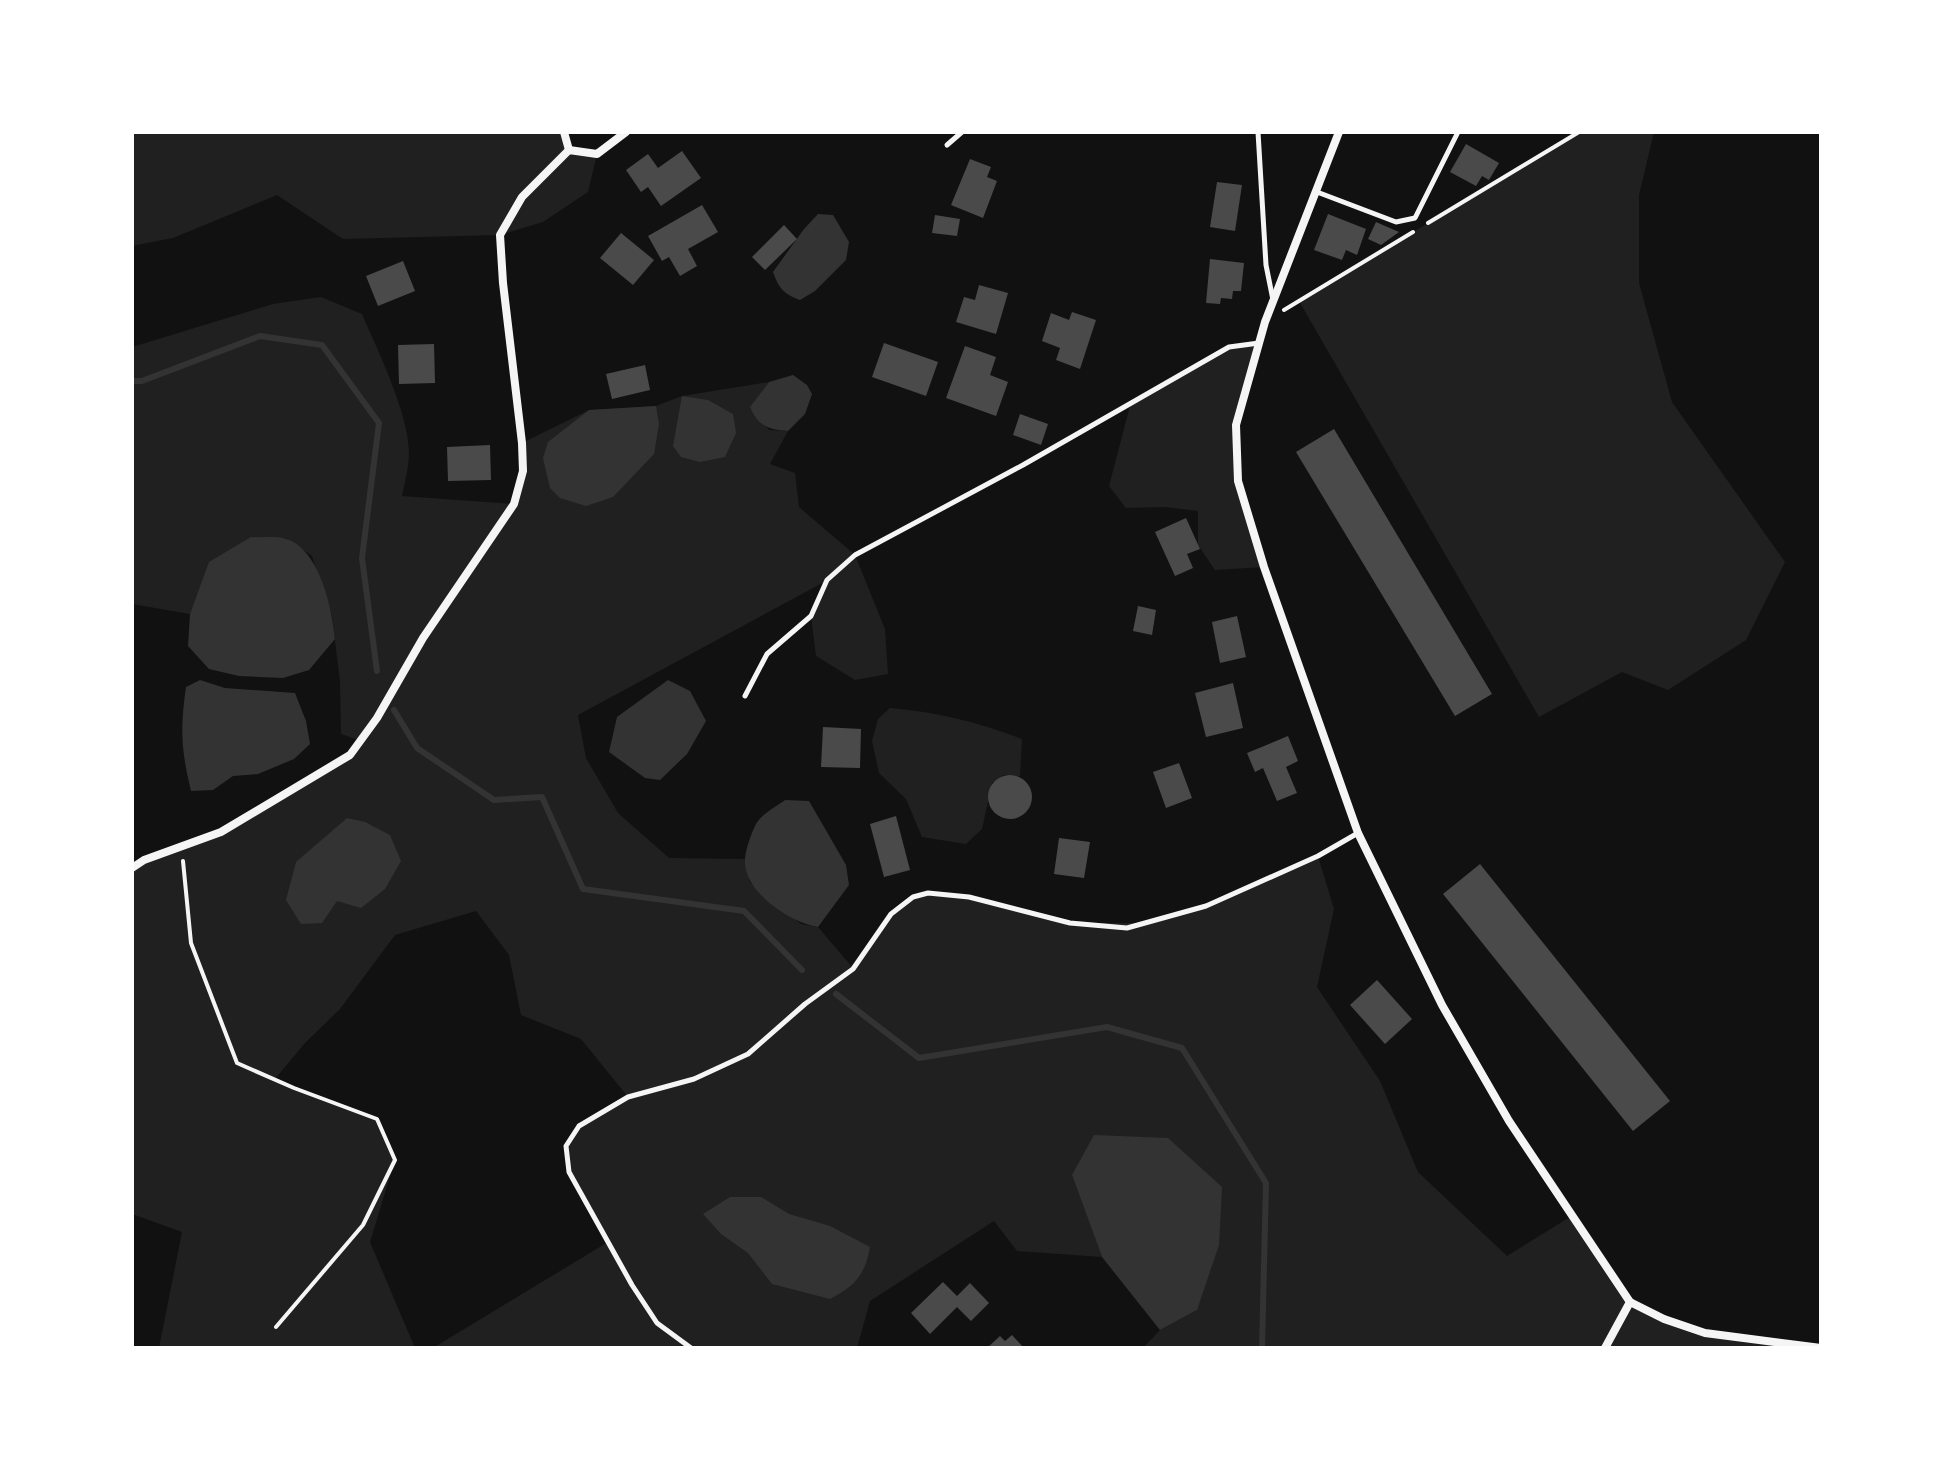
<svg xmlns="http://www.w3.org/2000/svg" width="1953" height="1480" font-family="Quicksand,sans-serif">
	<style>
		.green { fill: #202020 }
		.water { fill: #333 }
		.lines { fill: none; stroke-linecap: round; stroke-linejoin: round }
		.stream { stroke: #333; stroke-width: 6 }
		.building { fill: #4a4a4a }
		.path { stroke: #f5f5f5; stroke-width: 4 }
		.service { stroke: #f5f5f5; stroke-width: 5 }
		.minor { stroke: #f5f5f5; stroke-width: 8 }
	</style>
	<rect width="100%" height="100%" fill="#111"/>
	<g class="green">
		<path d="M132,132H564L569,150L597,154L588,192L543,222L500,235L343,239L277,195L173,238L132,246Z"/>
		<path d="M1579,132H1654L1639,195V283L1672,402L1785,562L1746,640L1668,690L1622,672L1539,717L1299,301Z"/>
		<path d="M321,297L362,314C378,351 408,412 409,452C409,466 405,482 402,496L513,504L522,471V443L589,410L656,406L682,396L769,382L750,408L769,430L788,431L770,464L795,473L799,507L855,555L885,629L888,674L855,680L816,656L811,616L826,581L578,715L586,758L618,813L669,858L745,859L750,882L801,924L818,927L853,968L891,914L913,897L928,893L969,897L1070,923H1143L1206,906L1318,856L1334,909L1317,987L1380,1081L1418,1172L1507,1256L1573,1215L1630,1302L1705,1333L1821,1348H1143L1160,1330L1197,1310L1072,1175L1102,1257L1017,1251L994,1221L870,1301L857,1348H433L608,1242L569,1172L566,1146L579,1126L628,1097L581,1039L521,1015L509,955L476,911L395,935L340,1009L305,1043L275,1079L377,1119L395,1160L370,1242L415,1348H159L182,1232L132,1214V868L221,832L350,755L359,740L341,734L340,682L332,616L312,556L285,538L210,562L190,614L132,604V347L273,304Z"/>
		<path d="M1259,343L1236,426L1238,481L1264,567L1215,570L1198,545V511L1166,507L1126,508L1109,486L1131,402L1229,347Z"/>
		<path d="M890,708C937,712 978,722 1022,739L1020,776L1004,775L992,783L982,829L966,844L922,837L906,799L879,773L872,741L878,719Z"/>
	</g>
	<g class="water">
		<path d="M818,214L833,215L849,242L846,260L815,291L800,300C784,294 779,289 773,272L804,229Z"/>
		<path d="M793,375L807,385L812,394L805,414L788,431C769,430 758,426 750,407L769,382Z"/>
		<path d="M682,396L708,400L733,414L736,433L725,457L700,462L681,457L673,446Z"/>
		<path d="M656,406L659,424L654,454L613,497L586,506L560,498L550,488L543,458L548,442L589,410Z"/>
		<path d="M251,537C261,538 273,536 283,538C319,546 332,607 335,639L309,670L283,678L239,676L209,669L188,646L190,614L209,562Z"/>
		<path d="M200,680L225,688L295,693L306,721L310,744L294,759L258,774L233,776L213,790L191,791C181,749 180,730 186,687Z"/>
		<path d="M668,680L690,691L706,721L687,754L660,780L645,778L609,752L617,717Z"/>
		<path d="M785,800L809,801L846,865L849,885L818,927C790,923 743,891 745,860C745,850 752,832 756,824C761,814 776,807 785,800Z"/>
		<path d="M347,818L365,822L390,835L401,861L385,889L361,908L337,901L322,923L301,924L286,900L296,862Z"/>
		<path d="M1094,1135L1168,1138L1222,1187L1219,1245L1197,1310L1160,1330L1102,1257L1072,1175Z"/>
		<path d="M730,1197H761L789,1214L830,1226L870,1247C865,1275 855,1286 830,1299L772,1284L748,1253L721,1234L703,1214Z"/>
	</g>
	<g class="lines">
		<g class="stream">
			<path d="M132,381H142L260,336L322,345L379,423L362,558L377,671"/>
			<path d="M394,710L417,748L494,800L542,797L583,889L744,911L802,970"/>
			<path d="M836,994L919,1058L1107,1027L1182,1048L1266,1183L1262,1348"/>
		</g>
	</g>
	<g class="building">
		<path d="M1466,144L1499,163L1489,180L1482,176L1476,186L1450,172Z"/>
		<path d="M682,151L701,178L661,206L648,187L641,192L626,170L648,154L658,168Z"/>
		<path d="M970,159L991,167L987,177L997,181L983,218L951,205Z"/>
		<path d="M1217,182L1242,185L1235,231L1210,227Z"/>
		<path d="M702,205L718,232L688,249L697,266L680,276L669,257L662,261L648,236Z"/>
		<path d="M1328,214L1366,229L1357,255L1346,250L1342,260L1314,250Z"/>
		<path d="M935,215L960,219L957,236L932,233Z"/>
		<path d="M1376,222L1399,232L1381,245L1368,239Z"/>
		<path d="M784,225L797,239L765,270L752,257Z"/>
		<path d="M621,233L654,260L633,285L600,258Z"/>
		<path d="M1210,259L1244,263L1241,291H1233L1232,299L1221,298L1220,304L1206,303Z"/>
		<path d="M403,261L415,291L378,306L366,276Z"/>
		<path d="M979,285L1008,293L996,334L956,322L964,297L975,300Z"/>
		<path d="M1072,312L1096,320L1080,369L1056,360L1060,348L1042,341L1051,313L1069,320Z"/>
		<path d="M884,343L938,362L926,396L872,377Z"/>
		<path d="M434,344L435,383L399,384L398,345Z"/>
		<path d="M965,346L996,357L990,375L1008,382L996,416L946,398Z"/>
		<path d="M645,365L650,390L612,399L606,374Z"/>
		<path d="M1020,414L1048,424L1041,445L1013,435Z"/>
		<path d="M1334,429L1492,694L1455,716L1296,452Z"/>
		<path d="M490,445L491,480L448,481L447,447Z"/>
		<path d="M1186,518L1200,549L1187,554L1193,568L1175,576L1155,532Z"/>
		<path d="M1138,606L1156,610L1152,635L1133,631Z"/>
		<path d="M1237,616L1246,657L1220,663L1212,622Z"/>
		<path d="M1233,683L1243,728L1206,737L1195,693Z"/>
		<path d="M823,727L861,729L860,768L821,767Z"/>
		<path d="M1288,736L1298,761L1286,767L1297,793L1277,801L1263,768L1255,772L1247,753Z"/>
		<path d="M1179,763L1192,798L1166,808L1153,772Z"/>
		<circle cx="1010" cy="797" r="22"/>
		<path d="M896,816L910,870L884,877L870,824Z"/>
		<path d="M1059,838L1090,842L1084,878L1054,874Z"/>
		<path d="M1480,864L1670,1101L1633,1131L1443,894Z"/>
		<path d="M1377,980L1412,1019L1385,1044L1350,1005Z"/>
		<path d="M943,1282L957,1296L970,1283L989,1303L971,1321L957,1307L930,1334L911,1313Z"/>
		<path d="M1012,1335L1024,1348H987L1000,1336L1005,1341Z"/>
	</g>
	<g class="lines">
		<g class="path">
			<path d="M1428,223L1579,132"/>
			<path d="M1284,310L1413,232"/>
			<path d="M183,861L191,943L237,1063L294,1088L377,1119L395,1160L363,1225L276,1327"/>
		</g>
		<g class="service">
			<path d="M1258,132L1266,265L1273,300"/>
			<path d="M947,145L962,132"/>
			<path d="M1317,192L1396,222L1415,218L1458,132"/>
			<path d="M745,696L767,654L811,616L827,580L855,555L1023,465L1229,347L1259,343"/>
			<path d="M691,1348L657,1323L632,1285L569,1172L566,1146L579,1126L628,1097L694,1079L748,1054L805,1004L853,969L891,914L913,897L928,893L969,897L1070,923L1127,928L1206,906L1318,856L1358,833"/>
		</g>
		<g class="minor">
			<path d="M564,132L569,150"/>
			<path d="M1339,132L1265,322L1236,425L1238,481L1264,567L1358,833L1442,1005L1509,1121L1630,1302L1664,1319L1705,1333L1821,1348"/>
			<path d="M132,868L144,860L221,832L350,755L377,718L423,638L514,504L523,471L522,443L503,283L500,235L522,197L569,150L597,154L626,132"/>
			<path d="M1605,1348L1630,1302"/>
		</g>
	</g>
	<rect width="1953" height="1480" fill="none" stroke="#ffffff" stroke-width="268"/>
</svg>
